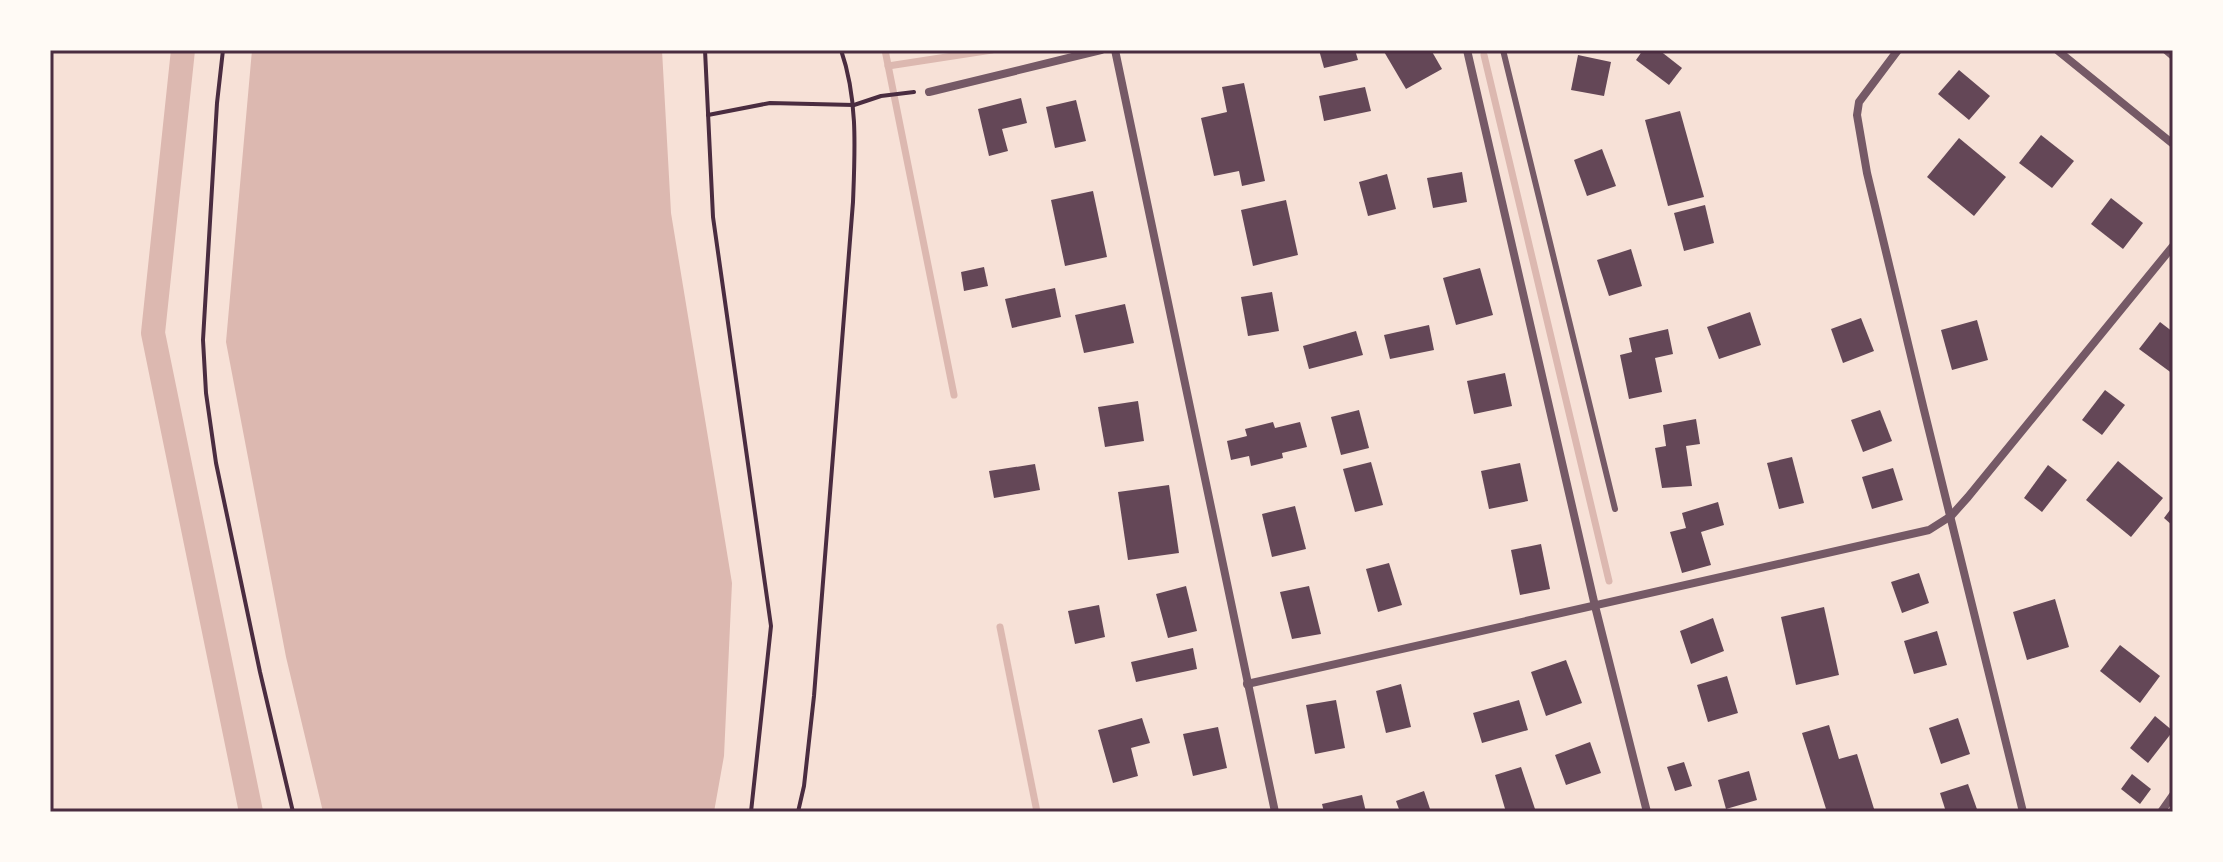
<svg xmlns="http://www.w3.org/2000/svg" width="2223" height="862" font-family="'Titillium Web',sans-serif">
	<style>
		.water { fill: #dcb8b0 }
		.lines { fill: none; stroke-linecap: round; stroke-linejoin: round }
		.stream { stroke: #dcb8b0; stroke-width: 7 }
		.canal { stroke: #dcb8b0; stroke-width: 24 }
		.building { fill: #644757 }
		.path { stroke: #4a2c40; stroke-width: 4 }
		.service { stroke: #755966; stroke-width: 6 }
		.minor { stroke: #755966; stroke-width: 8 }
		.neatline { fill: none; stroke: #4a2c40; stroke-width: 3 }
	</style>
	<rect width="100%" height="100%" fill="#f7e1d7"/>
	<path class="water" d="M252,50H662L671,213L732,583L724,756L714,812H323L286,657L226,342Z"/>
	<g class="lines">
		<g class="stream">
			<path d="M885,50L954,395"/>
			<path d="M1484,55L1609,581"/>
			<path d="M888,66L992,50"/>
			<path d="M1000,627L1037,812"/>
		</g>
		<path class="canal" d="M183,50L153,333L251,812"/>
	</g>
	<g class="building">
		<path d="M1319,50H1355L1358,60L1324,68Z"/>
		<path d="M1383,50H1431L1442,69L1406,89Z"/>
		<path d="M1643,50H1659L1682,68L1669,85L1636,60Z"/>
		<path d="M1578,55L1611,62L1604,96L1571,90Z"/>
		<path d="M1959,70L1990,96L1969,120L1938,94Z"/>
		<path d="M1244,83L1265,181L1242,186L1239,171L1214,176L1201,118L1227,112L1222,87Z"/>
		<path d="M1365,87L1371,111L1324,121L1319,96Z"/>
		<path d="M1021,98L1027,123L1002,129L1008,151L989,156L978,109Z"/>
		<path d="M1076,100L1086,141L1055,148L1046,107Z"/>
		<path d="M1680,111L1704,197L1668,206L1645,120Z"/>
		<path d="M2041,135L2074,161L2052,188L2019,163Z"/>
		<path d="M1959,138L2006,177L1974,216L1927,177Z"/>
		<path d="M1602,149L1616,186L1587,196L1574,160Z"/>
		<path d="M1462,172L1467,202L1433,208L1427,178Z"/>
		<path d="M1387,174L1396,209L1368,216L1359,182Z"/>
		<path d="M1093,191L1107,257L1065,266L1051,200Z"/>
		<path d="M2111,198L2143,223L2123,249L2091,224Z"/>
		<path d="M1286,200L1298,255L1253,266L1241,210Z"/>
		<path d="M1705,205L1714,243L1684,251L1674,213Z"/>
		<path d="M1631,249L1642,286L1609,296L1597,260Z"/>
		<path d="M984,267L988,286L964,291L961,272Z"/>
		<path d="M1480,268L1493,315L1456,325L1443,278Z"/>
		<path d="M1055,288L1061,317L1012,328L1005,299Z"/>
		<path d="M1272,292L1279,331L1248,336L1241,297Z"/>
		<path d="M1125,304L1134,343L1084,353L1075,315Z"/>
		<path d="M1750,312L1761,345L1719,359L1707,327Z"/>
		<path d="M1861,318L1874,351L1843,363L1831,329Z"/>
		<path d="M1977,320L1988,360L1952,370L1941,330Z"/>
		<path d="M2160,322L2173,332V374L2139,349Z"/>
		<path d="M1429,325L1434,350L1390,359L1384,335Z"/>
		<path d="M1668,329L1673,354L1655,358L1662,392L1629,399L1620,355L1632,352L1629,338Z"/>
		<path d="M1356,331L1363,355L1309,369L1303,346Z"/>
		<path d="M1505,373L1512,406L1474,414L1467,381Z"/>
		<path d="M2105,390L2125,405L2102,435L2082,420Z"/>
		<path d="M1138,401L1144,441L1105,447L1098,407Z"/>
		<path d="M1359,410L1369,448L1341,455L1331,417Z"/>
		<path d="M1880,410L1892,441L1863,452L1851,420Z"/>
		<path d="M1696,419L1700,444L1686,446L1692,486L1662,488L1655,448L1666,446L1663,425Z"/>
		<path d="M1273,422L1275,428L1300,422L1307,447L1282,453L1283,458L1251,466L1249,456L1231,460L1227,441L1247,436L1245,429Z"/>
		<path d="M1792,457L1804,503L1779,509L1767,463Z"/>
		<path d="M2118,461L2163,498L2131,537L2086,500Z"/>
		<path d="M1371,462L1383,505L1355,512L1343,469Z"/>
		<path d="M1520,463L1528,501L1489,509L1481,471Z"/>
		<path d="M1035,464L1040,490L994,498L989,471Z"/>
		<path d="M2048,465L2067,480L2042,512L2024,498Z"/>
		<path d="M1893,468L1903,500L1872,509L1862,477Z"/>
		<path d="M1169,485L1179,553L1128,560L1118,492Z"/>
		<path d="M1718,502L1724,525L1701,532L1711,565L1682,573L1670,532L1686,528L1682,513Z"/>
		<path d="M1295,506L1306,549L1272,557L1262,514Z"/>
		<path d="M2173,506V526L2164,518Z"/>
		<path d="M1541,544L1550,589L1520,595L1511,550Z"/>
		<path d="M1389,563L1402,605L1378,612L1366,569Z"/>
		<path d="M1919,573L1929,603L1902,613L1891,582Z"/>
		<path d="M1186,586L1197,631L1168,638L1156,594Z"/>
		<path d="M1309,586L1321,634L1292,639L1280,592Z"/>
		<path d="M2055,599L2069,647L2027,660L2013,612Z"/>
		<path d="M1099,605L1105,637L1075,644L1068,611Z"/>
		<path d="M1824,607L1839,675L1796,685L1781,617Z"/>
		<path d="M1713,618L1724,651L1691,664L1680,631Z"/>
		<path d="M1937,631L1947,665L1914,674L1904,641Z"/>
		<path d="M2120,645L2160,676L2140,703L2100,671Z"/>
		<path d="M1193,648L1197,669L1136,682L1131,662Z"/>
		<path d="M1566,660L1582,703L1546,716L1531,672Z"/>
		<path d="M1727,676L1738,713L1708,722L1697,685Z"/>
		<path d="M1401,684L1411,727L1386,733L1376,691Z"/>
		<path d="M1336,700L1345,748L1315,754L1306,705Z"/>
		<path d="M1519,700L1528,730L1482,743L1473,713Z"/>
		<path d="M2155,716L2173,731L2148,763L2130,748Z"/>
		<path d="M1142,718L1150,743L1131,748L1138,776L1113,783L1098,730Z"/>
		<path d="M1958,718L1970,754L1941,764L1929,728Z"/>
		<path d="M1829,725L1839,759L1857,754L1875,812H1827L1802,733Z"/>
		<path d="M1218,727L1227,768L1193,776L1183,734Z"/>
		<path d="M1590,742L1601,773L1566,785L1555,755Z"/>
		<path d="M1684,762L1692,786L1675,791L1667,767Z"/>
		<path d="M1521,767L1535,809L1506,812L1495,775Z"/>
		<path d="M1749,771L1757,800L1726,809L1718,780Z"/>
		<path d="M2132,774L2151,789L2140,804L2121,789Z"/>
		<path d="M1968,784L1978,812H1946L1940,793Z"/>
		<path d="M1424,791L1431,812H1400L1396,801Z"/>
		<path d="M1362,795L1366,812H1324L1322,804Z"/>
	</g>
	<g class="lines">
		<g class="path">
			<path d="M223,50L217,103L203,340L206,393L216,463L260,672L293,812"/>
			<path d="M705,50L713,217L771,626L751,812"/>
			<path d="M708,115L770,103L854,105L881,96L914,92"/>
			<path d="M798,812L804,786L814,696L853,202C855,150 858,99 841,50"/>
		</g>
		<path class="service" d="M1503,50L1615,509"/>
		<g class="minor">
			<path d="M1115,50L1275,812"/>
			<path d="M1467,50L1595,606L1647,812"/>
			<path d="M1898,50L1859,102L1857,115L1867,173L1924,410L2023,812"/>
			<path d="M2057,50L2173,144"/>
			<path d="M2166,50L2173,56"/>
			<path d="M929,92L1101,50"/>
			<path d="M1247,684L1929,530L1951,516L1968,497L2173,246"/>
			<path d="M2161,812L2173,795"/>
		</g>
	</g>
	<rect width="2223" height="862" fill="none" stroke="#fffaf5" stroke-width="104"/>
	<rect x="52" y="52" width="2119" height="758" class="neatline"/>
</svg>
